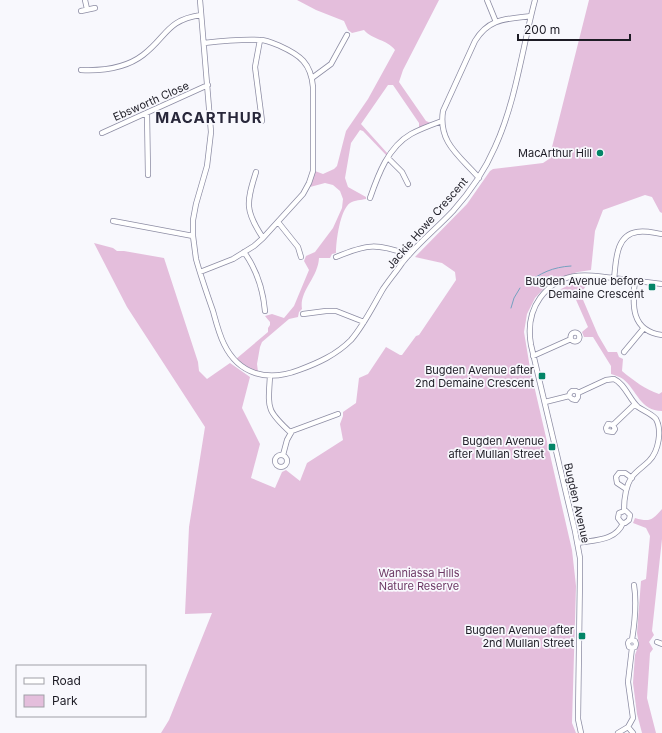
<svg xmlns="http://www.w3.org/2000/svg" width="662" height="733" viewBox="0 0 662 733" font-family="Inter,sans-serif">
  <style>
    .green { fill: #e4bedc }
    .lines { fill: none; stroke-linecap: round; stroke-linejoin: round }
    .stream { stroke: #75a1c0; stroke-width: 1 }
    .minor-casing { stroke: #8d8da4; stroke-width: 6 }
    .minor { stroke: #fff; stroke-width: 4.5 }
    .poi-dot { fill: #038567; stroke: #f8f8fd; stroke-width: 1.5 }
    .labels { text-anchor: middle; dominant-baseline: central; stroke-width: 3.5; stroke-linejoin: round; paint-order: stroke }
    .street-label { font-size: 11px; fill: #1d1c25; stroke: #f8f8fd }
    .poi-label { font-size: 11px; fill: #1d1c25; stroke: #f8f8fd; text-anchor: end }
    .park-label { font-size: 11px; fill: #6d3965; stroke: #f8f8fd }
    .district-label { font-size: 15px; font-weight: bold; letter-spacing: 1px; fill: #28273a; stroke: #f8f8fd }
  </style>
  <rect width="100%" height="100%" fill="#f8f8fd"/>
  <path class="green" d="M297,0h142l-36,70 -4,12 27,39 5,2 -12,5v-5l-26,-38h-5l-27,39 27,30 -1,2 -24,-25 -3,-1 -9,13 -6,35 3,9 18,10v2c-5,1 -11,1 -16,4 -10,7 -14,38 -14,50l-4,1 -2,4h-11c-1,20 -20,33 -17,51l-3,3 -1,5 -9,2 -27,23 -2,5 -3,17 1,8 -12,-5 -10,-8 32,-27v-4l2,-3v-3l-5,-6 7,-2 12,4 10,-12 15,-36 -5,-9 2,-5 9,-4 18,-24 9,-20 1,-9 -3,-8 -7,-6 -8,-2 -15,4 5,-16 8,3 11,-5 3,-3 9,-35 22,-32 27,-49c-8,-11 -23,-10 -31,-20l-12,3 -4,-3 -4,-9 -28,-11z
    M589,0h73v213l-2,-1 -8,-15 -7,-2 -42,15 -8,21 -4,39 -13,2 -19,6 -13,8 -11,12 -8,16 -3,18 6,36 42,182 4,36 -4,137 4,10h-415l8,-13 43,-107 -27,1 4,-87 16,-100 -78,-120 -33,-64 19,5 4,3h7l40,7 34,104 1,9 8,8 23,-16 20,14 -8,31 18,36 -9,34 24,10 7,-16 4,-2 14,11 7,-18 36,-23 -3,-16 3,-8v-4l13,-9 3,-25 9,-4 18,-27 14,8h2l14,-19 3,-1 37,-55 -1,-8 -13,-9 -27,-6 52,-53 23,-33 3,-2 50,-6 6,-4z
    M593,282l-7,3 -5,10 17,40 10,17h9l2,5 4,2 -1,12c12,10 23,18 37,23l3,-2v19c-22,0 -25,-21 -39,-32 -3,-2 -8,-4 -12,-5v-8l-18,-29h-9l-2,-5 6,-5 -15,-34 -6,-3 -14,3 20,-10z
    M662,509v30l-10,92 2,4 -5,7 4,7 -3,4 -3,45 9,35h-14l-5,-19 -4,-31 2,-28 4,-11 -2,-11 4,-52 5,-2 4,-43 -4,-8 -13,-5 2,-5c14,4 17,3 27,-9z"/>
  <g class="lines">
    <path class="stream" d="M526,284c14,-11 27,-17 45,-18
      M511,308l3,-10 6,-10"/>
    <g class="minor-casing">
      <path id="minor" d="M85,0l2,9
        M200,0l11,132 -4,34 -11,38 -3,16v16l3,23c5,18 11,35 17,52 3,11 6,23 11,33 15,31 44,38 75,26 19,-7 37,-15 52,-30 13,-15 22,-34 32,-51 6,-9 13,-17 19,-26 15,-19 34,-34 51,-52 17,-19 32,-41 42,-64 21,-46 27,-98 40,-147
        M487,0l9,22
        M81,11l14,-3
        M260,40l-5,27 7,54
        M81,70c21,1 45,-2 62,-15 24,-18 23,-35 58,-40
        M312,78l19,-14 16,-29
        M147,113l1,62
        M102,133l106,-48
        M388,158l14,14 6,12
        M256,172c-10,31 -11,39 7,66
        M479,178c-19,-22 -41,-35 -36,-67l32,-70c14,-23 31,-22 56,-25
        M370,198c8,-23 18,-51 41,-64 9,-5 20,-9 31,-13
        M113,221l80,15
        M278,222l20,25 3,10
        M244,252c13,18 19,37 21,59
        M336,257c31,-13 41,-14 73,-2
        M200,272l33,-13 21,-13 9,-8 40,-44 6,-11 4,-12v-84c-2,-24 -13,-32 -33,-41 -7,-3 -13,-6 -20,-6 -19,-1 -38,1 -56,3
        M614,279c2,-16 1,-44 23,-47 8,-2 17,1 25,2
        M635,280c-3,25 -4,51 27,55
        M303,314l23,-3h10l28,11
        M570.5 337a4.5 4.5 0 1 1 9 0a4.5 4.5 0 1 1-9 0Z
        M624,352l20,-24
        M533,356l38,-17
        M270,376c-2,33 -4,34 21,57
        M569,396l1,-3 2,-2h4l2,2 28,-13 8,-1c11,5 15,20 24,28 6,4 14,7 18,12 6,11 3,32 -7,42 -6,6 -13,10 -18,17 -6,10 -7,21 -7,33
        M569,396l3,3 4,1 2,-3v-4
        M545,402l24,-6
        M613,425l2,4 -2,3 -6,-1 -1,-3 2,-4 5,1 22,-21
        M283,455l4,-15 5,-9 46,-17
        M275 461a6 6 0 1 1 12 0a6 6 0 1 1-12 0Z
        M626,489l-9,-6 -1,-6 3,-4h6l7,5
        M623,523l-2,-1 -3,-4 1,-5 5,-2
        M578,543c16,-3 38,-2 45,-20h2l4,-3 1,-5 -4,-4h-2
        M657,642l5,2
        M632,648l-3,-1 -1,-4 1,-2 3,-1c3,-19 5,-37 2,-55
        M628,727l5,6
        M581,733l-3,-14 2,-145v-16l-5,-27 -44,-186c-3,-17 -1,-33 9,-47 20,-27 43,-24 73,-20 16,2 33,4 49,6
        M618,733l10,-6 5,-9 -5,-36 4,-34 3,-1 1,-3 -1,-3 -3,-1"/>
    </g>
    <use href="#minor" class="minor"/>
  </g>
  <g class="poi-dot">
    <circle cx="600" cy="153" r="4"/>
    <rect x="648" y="283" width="8" height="8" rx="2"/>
    <rect x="538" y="372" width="8" height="8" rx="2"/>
    <rect x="548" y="443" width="8" height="8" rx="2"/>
    <rect x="578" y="632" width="8" height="8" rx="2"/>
  </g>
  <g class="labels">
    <g class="street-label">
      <text transform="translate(151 101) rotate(-24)">Ebsworth Close</text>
      <text transform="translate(427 223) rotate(-49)">Jackie Howe Crescent</text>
      <text transform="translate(577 503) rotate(77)">Bugden Avenue</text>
    </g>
    <g class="poi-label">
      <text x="592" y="153">MacArthur Hill</text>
      <text x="644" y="281">Bugden Avenue before<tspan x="644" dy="13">Demaine Crescent</tspan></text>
      <text x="534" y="370">Bugden Avenue after<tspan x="534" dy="13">2nd Demaine Crescent</tspan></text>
      <text x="544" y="441">Bugden Avenue<tspan x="544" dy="13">after Mullan Street</tspan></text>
      <text x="574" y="630">Bugden Avenue after<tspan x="574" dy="13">2nd Mullan Street</tspan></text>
    </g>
    <g class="park-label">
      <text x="419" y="573">Wanniassa Hills<tspan x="419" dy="13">Nature Reserve</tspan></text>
    </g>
    <g class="district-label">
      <text x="209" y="117">MACARTHUR</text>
    </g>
  </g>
  <rect x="16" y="665" width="130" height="52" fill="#f8f8fd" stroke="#a0a0a7"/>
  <rect x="24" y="678" width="20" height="6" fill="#ffffff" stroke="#a0a0a7"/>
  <text x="52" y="685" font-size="12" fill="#1d1c25">Road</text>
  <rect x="24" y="695" width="20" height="12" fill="#e4bedc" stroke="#a0a0a7"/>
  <text x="52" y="705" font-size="12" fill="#1d1c25">Park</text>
  <path d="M518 34v6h112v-6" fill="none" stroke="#1d1c25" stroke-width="2"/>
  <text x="524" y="34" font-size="12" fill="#1d1c25" stroke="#f8f8fd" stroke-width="3" paint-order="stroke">200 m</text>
</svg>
